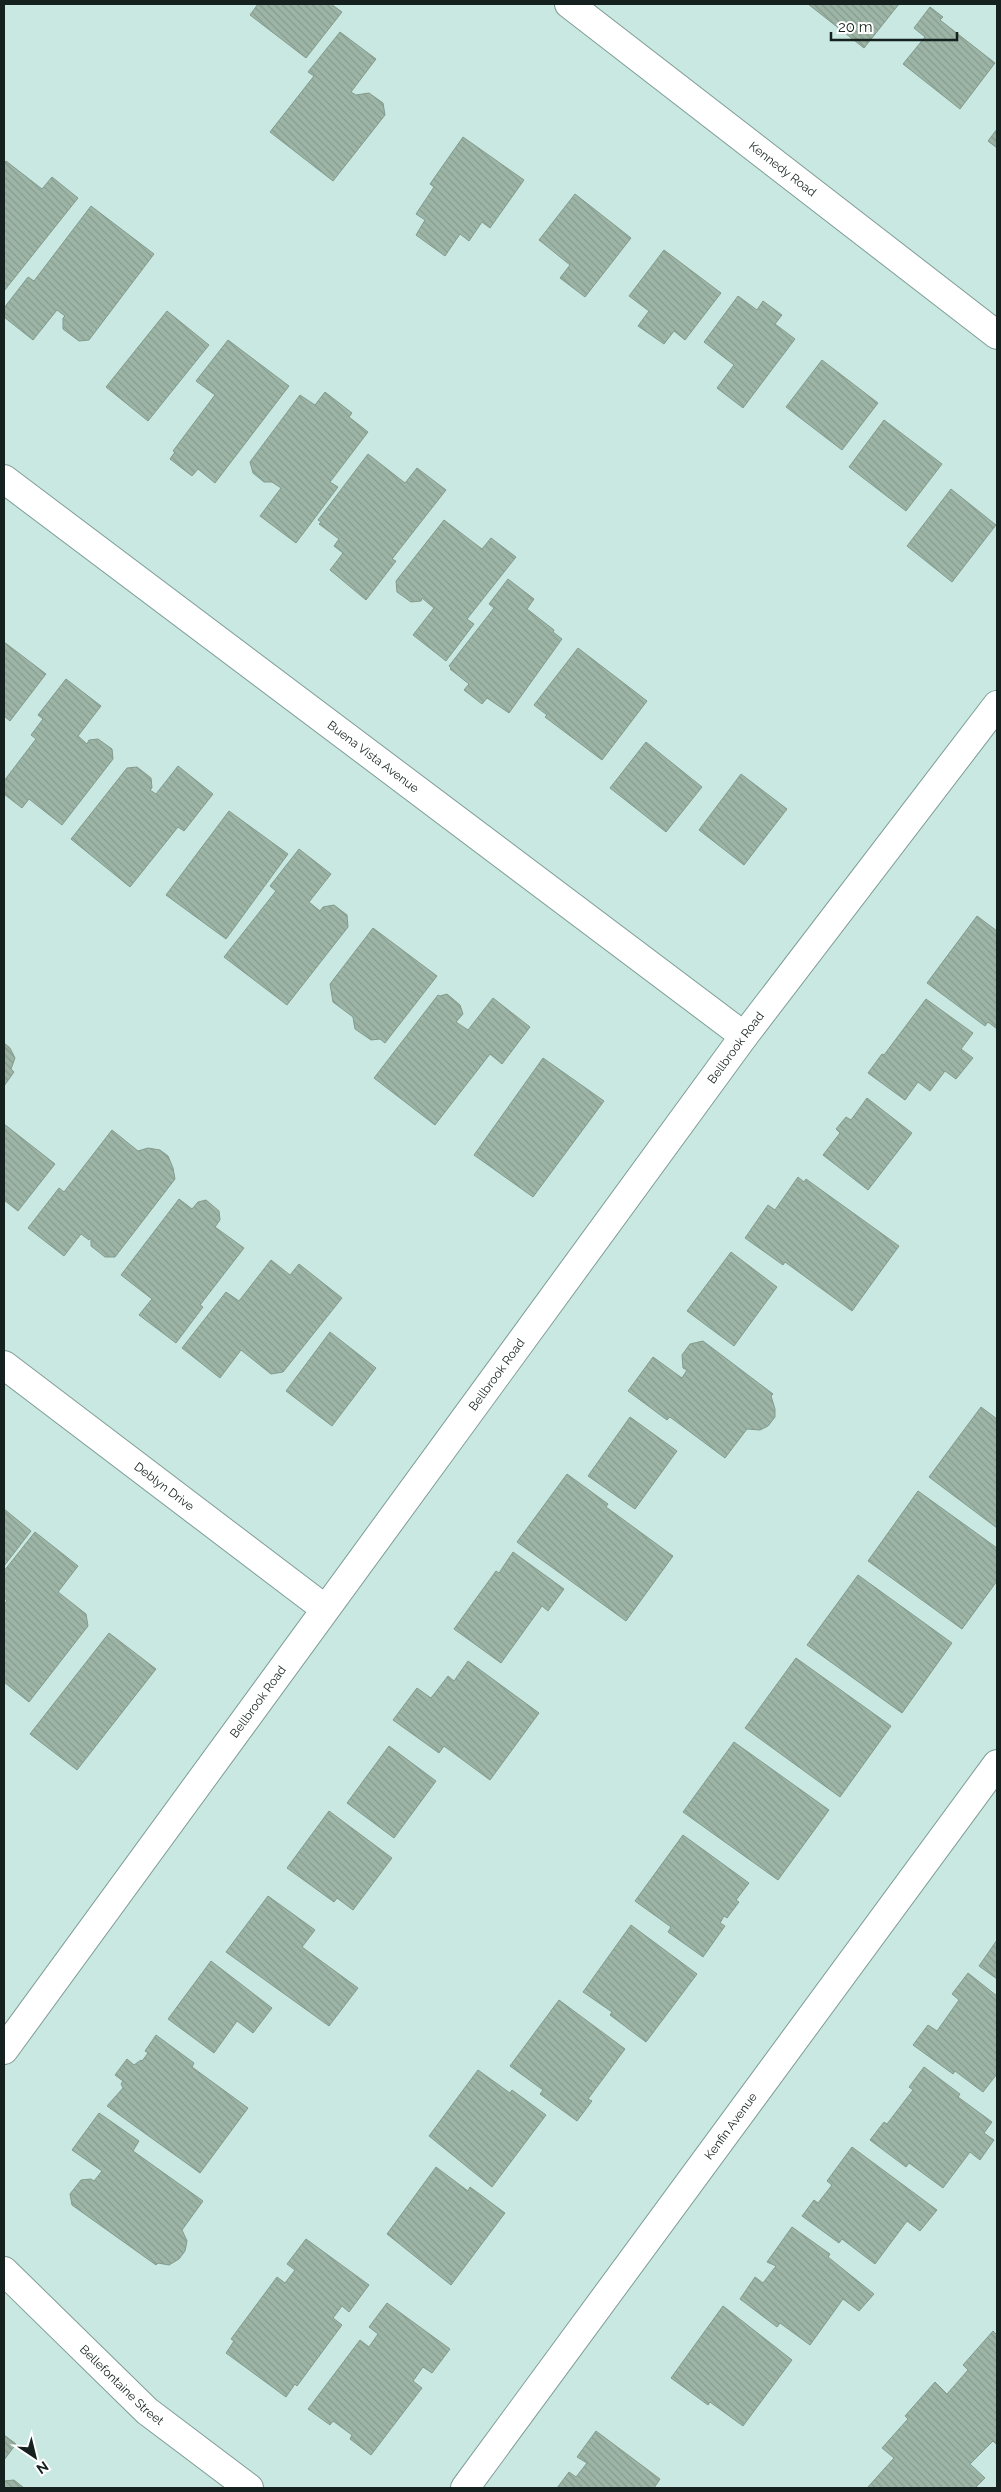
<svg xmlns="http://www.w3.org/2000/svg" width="1001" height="2492" viewBox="0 0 1001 2492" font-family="Raleway,sans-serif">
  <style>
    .building { fill: url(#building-back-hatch); stroke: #839b8d }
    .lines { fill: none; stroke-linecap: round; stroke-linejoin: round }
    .minor-casing { stroke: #7f9d96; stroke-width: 30 }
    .secondary-casing { stroke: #7f9d96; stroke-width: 30 }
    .minor { stroke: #fff; stroke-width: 28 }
    .secondary { stroke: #fff; stroke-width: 28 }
    .labels { text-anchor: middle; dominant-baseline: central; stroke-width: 4; stroke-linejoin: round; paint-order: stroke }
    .street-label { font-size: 12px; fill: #15211e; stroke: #fff }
  </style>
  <defs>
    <pattern id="building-back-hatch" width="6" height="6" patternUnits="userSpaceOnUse" patternTransform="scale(1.25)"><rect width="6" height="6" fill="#9db5a6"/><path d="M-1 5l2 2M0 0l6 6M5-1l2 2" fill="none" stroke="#869b8e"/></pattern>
  </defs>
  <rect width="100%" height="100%" fill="#c9e8e1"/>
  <path class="building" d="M258,4h73l11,8 -36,46 -56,-43z
    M808,4h91l-35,44z
    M930,7l13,10 -3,3 55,43 -35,46 -57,-45 22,-27 -11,-9z
    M340,32l36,27 -25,33 5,3 13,-2 14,10 2,12 -52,66 -63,-49 44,-56 -6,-4z
    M997,129v19l-9,-7z
    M463,137l61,43 -34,48 -8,-6 -13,19 -9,-7 -15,22 -29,-21 9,-15 -9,-6 18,-27 -4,-3z
    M6,161l36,28 10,-12 26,21 -74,93v-127z
    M575,194l56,44 -46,59 -25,-19 10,-13 -31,-25z
    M91,206l63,48 -65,86 -10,1 -16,-12v-11l2,-2 -8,-6 -24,30 -29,-23v-9l24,-31 6,4z
    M664,250l57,43 -36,47 -11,-9 -10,13 -26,-18 11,-15 -20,-15z
    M738,296l19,14 6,-9 19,14 -7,9 20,15 -52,69 -26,-20 17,-23 -30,-23z
    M167,311l42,34 -61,76 -42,-34z
    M228,340l61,46 -74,97 -17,-14 -6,7 -22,-17 5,-7 -2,-1 42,-56 -19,-14z
    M822,360l56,43 -36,47 -56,-43z
    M325,392l27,21 -3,4 19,15 -38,50 8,5 -42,56 -36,-27 21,-28 -9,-6h-8l-11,-9 -3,-11 50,-67 15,10z
    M884,420l58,44 -36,47 -57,-44z
    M368,454l37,29 12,-15 29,22 -54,69 4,2 -30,39 -36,-30 13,-17 -9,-7 5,-7 -20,-15 2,-2 -3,-2z
    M951,489l45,36 -44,57 -45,-36z
    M444,520l38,29 9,-11 25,19 -49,62 7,5 -28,37 -33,-26 21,-27 -12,-10 -1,3 -10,1 -14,-10 -1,-11z
    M508,579l26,20 -7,10 27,21 -1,2 9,7 -53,74 -22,-15 -5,6 -18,-14 5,-6 -19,-15 1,-1 -2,-2 45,-58 -5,-4z
    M4,642l42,32 -36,47 -6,-5z
    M578,648l69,53 -45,59 -57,-43 2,-2 -13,-10z
    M66,679l35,27 -23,30 9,8 2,-4 9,-1 14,10 1,10 -51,66 -33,-26 -7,9 -18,-14v-13l32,-42 -5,-4 12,-16 -5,-4z
    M646,742l56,45 -36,45 -56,-44z
    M178,766l35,28 -29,37 -6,-4 -48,60 -59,-48 56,-71 10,-1 14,11 1,10 -2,2 6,4z
    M741,774l46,35 -43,56 -45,-35z
    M229,811l59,43 -62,85 -60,-44z
    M299,849l32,25 -22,28 11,9 3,-4 11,-2 13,10 1,12 -61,78 -63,-48 52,-66 -6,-5z
    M977,916l20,15v98l-9,-7 -3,4 -58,-43z
    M373,928l64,48 -52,67 -5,-4 -9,1 -16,-11 -2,-12 -20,-15 -3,-18z
    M447,994l13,11 3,9 -7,8 12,8 25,-32 37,29 -28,37 -12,-10 -55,71 -61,-47 64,-83 2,1z
    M926,999l47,34 -12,16 12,9 -17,21 -11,-8 -15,20 -12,-9 -13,18 -37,-27 14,-19 2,1z
    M4,1043l6,5 5,10 -4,11 3,3 -10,14z
    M543,1058l61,43 -71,96 -59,-42z
    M867,1098l45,35 -44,57 -45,-35 17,-22 -4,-4 10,-12 5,3z
    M4,1124l51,40 -37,47 -14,-11z
    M112,1130l26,21 10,-3 12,2 8,6 5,12 2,11 -60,78h-10l-14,-11v-8l-2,2 -8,-6 -17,22 -36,-28 31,-40 5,4z
    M798,1177l6,5 2,-3 93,67 -47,65 -67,-49 -2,3 -38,-27 23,-33 7,5z
    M179,1199l13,10 6,-7 8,-2 13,11 1,9 -5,7 29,21 -44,57 3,2 -27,36 -37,-28 13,-16 -31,-24z
    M731,1252l46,35 -43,59 -47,-35z
    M271,1260l19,15 9,-11 43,34 -59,74 -12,2 -30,-24 -21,28 -38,-30 44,-56 13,9z
    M330,1332l46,36 -44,58 -46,-35z
    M703,1341l70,53 -2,2 4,13v8l-7,9 -8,4 -13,-1 -22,29 -55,-41 -3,3 -39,-29 25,-34 29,21 5,-8 -4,-2 -1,-13 8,-11z
    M981,1407l16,12v109l-68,-51z
    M630,1417l47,34 -42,58 -47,-33z
    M567,1474l41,30 -2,3 67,49 -47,65 -109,-79z
    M918,1491l79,57v33l-35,48 -94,-68z
    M4,1509l27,22 -27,35z
    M35,1532l43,34 -20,26 28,22 2,12 -59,76 -25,-20v-77l3,-5 -3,-2v-27z
    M513,1552l51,37 -16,22 -6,-5 -41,57 -47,-34 42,-58 3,2z
    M858,1575l94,68 -50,70 -95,-68z
    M109,1633l47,36 -79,101 -47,-36z
    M796,1658l95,68 -51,71 -95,-69z
    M468,1661l71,52 -49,67 -46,-34 -5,7 -46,-33 24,-32 14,10 17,-22 6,5z
    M734,1742l95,68 -51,70 -95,-68z
    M389,1746l47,35 -42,57 -47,-35z
    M329,1811l63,47 -39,52 -16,-12 -3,4 -47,-34z
    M683,1835l66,48 -13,17 3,2 -12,16 -3,-2 -4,7 5,3 -22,31 -35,-25 3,-5 -36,-26z
    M268,1896l47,34 -13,17 56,41 -29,38 -103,-74z
    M631,1925l66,49 -51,68 -36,-27 2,-3 -29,-20z
    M997,1940v39l-18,-13z
    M211,1961l61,47 -19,25 -16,-12 -23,32 -46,-34z
    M968,1973l29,23v78l-14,18 -28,-21 -2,3 -40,-29 15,-20 9,6 22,-31 -7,-6z
    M559,2000l66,49 -37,50 4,2 -15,20 -37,-27 3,-4 -33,-24z
    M156,2035l38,28 -2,4 56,41 -48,65 -93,-67 16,-18 -2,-4 2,-3 -8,-6 12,-16 7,6 7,-5 1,1 6,-8 -3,-2z
    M924,2067l36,27 -2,3 34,25 -8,11 10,7 -14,20 -10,-8 -27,36 -34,-25 -3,4 -36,-27 14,-18 3,2 26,-34 -4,-3z
    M478,2070l32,23 2,-3 34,25 -54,72 -63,-51z
    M99,2113l40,28 -6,10 70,50 -21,29 5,11 -2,10 -6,8 -10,6 -11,-2 -2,2 -84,-60 -2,-11 11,-14 10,-1 3,2 8,-10 -30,-21z
    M852,2147l85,63 -17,21 -13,-10 -32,43 -33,-25 -3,4 -37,-27 12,-16 4,3 14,-18 -5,-4z
    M436,2167l32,24 2,-4 35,26 -54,72 -64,-51z
    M792,2227l38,27 -2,3 46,37 -15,17 -16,-12 -33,46 -30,-22 -3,4 -37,-28 15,-22 8,6 13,-17 -9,-4z
    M306,2239l63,46 -20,27 -7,-6 -9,12 9,7 -45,61 -2,-2 -9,13 -60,-44 8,-12 -3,-2 46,-62 8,6 10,-13 -8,-6z
    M387,2303l63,46 -18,24 -9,-6 -10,14 9,7 -51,67 -21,-16 2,-4 -19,-14 -3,4 -22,-16 52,-69 9,7 9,-13 -9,-7z
    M723,2306l69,54 -49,66 -33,-24 -2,3 -37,-27z
    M993,2331l4,4v110l-4,-4 -23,23 15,14 -10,10h-105l-2,-1 26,-29 -12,-10 26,-29 -3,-3 30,-34 12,12 21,-24 -5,-5z
    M596,2431l64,48 -6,9h-97l12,-16 7,5 11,-14 -10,-6z
    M4,2435l12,9 -12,16z
    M14,2480l10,8h-20v-7z"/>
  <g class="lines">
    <g class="minor-casing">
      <g id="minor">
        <path id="s1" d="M4,479l740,557"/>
        <path id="s2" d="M4,1365l320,243"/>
        <path id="s3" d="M4,2050l740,-1014 253,-331"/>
        <path id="s4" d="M4,2271l143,140 102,77"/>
        <path id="s5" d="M465,2488l532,-724"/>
      </g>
    </g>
    <g class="secondary-casing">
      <g id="secondary">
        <path id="s6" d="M569,4l428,331"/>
      </g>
    </g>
    <use href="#minor" class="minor"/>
    <use href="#secondary" class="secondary"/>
  </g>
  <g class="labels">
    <g class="street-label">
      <text stroke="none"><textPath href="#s6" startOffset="270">Kennedy Road</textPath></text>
      <text stroke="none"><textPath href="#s1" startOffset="462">Buena Vista Avenue</textPath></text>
      <text stroke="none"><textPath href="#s3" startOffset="1241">Bellbrook Road</textPath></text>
      <text stroke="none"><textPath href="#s3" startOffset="836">Bellbrook Road</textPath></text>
      <text stroke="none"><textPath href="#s2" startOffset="201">Deblyn Drive</textPath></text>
      <text stroke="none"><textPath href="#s3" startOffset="431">Bellbrook Road</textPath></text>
      <text stroke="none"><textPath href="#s5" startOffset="449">Kenfin Avenue</textPath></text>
      <text stroke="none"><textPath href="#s4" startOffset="164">Bellefontaine Street</textPath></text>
    </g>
  </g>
  <rect width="1001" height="2492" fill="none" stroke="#15211e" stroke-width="10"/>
  <g transform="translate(35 2457) rotate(145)" stroke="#ffffff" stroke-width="4" paint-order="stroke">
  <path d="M0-4L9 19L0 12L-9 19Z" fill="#15211e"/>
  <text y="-8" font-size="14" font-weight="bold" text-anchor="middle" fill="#15211e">N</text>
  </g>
  <path d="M831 32v8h126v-8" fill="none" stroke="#15211e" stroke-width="2.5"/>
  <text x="838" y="32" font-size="15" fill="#15211e" stroke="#ffffff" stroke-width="4" paint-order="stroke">20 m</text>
</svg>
